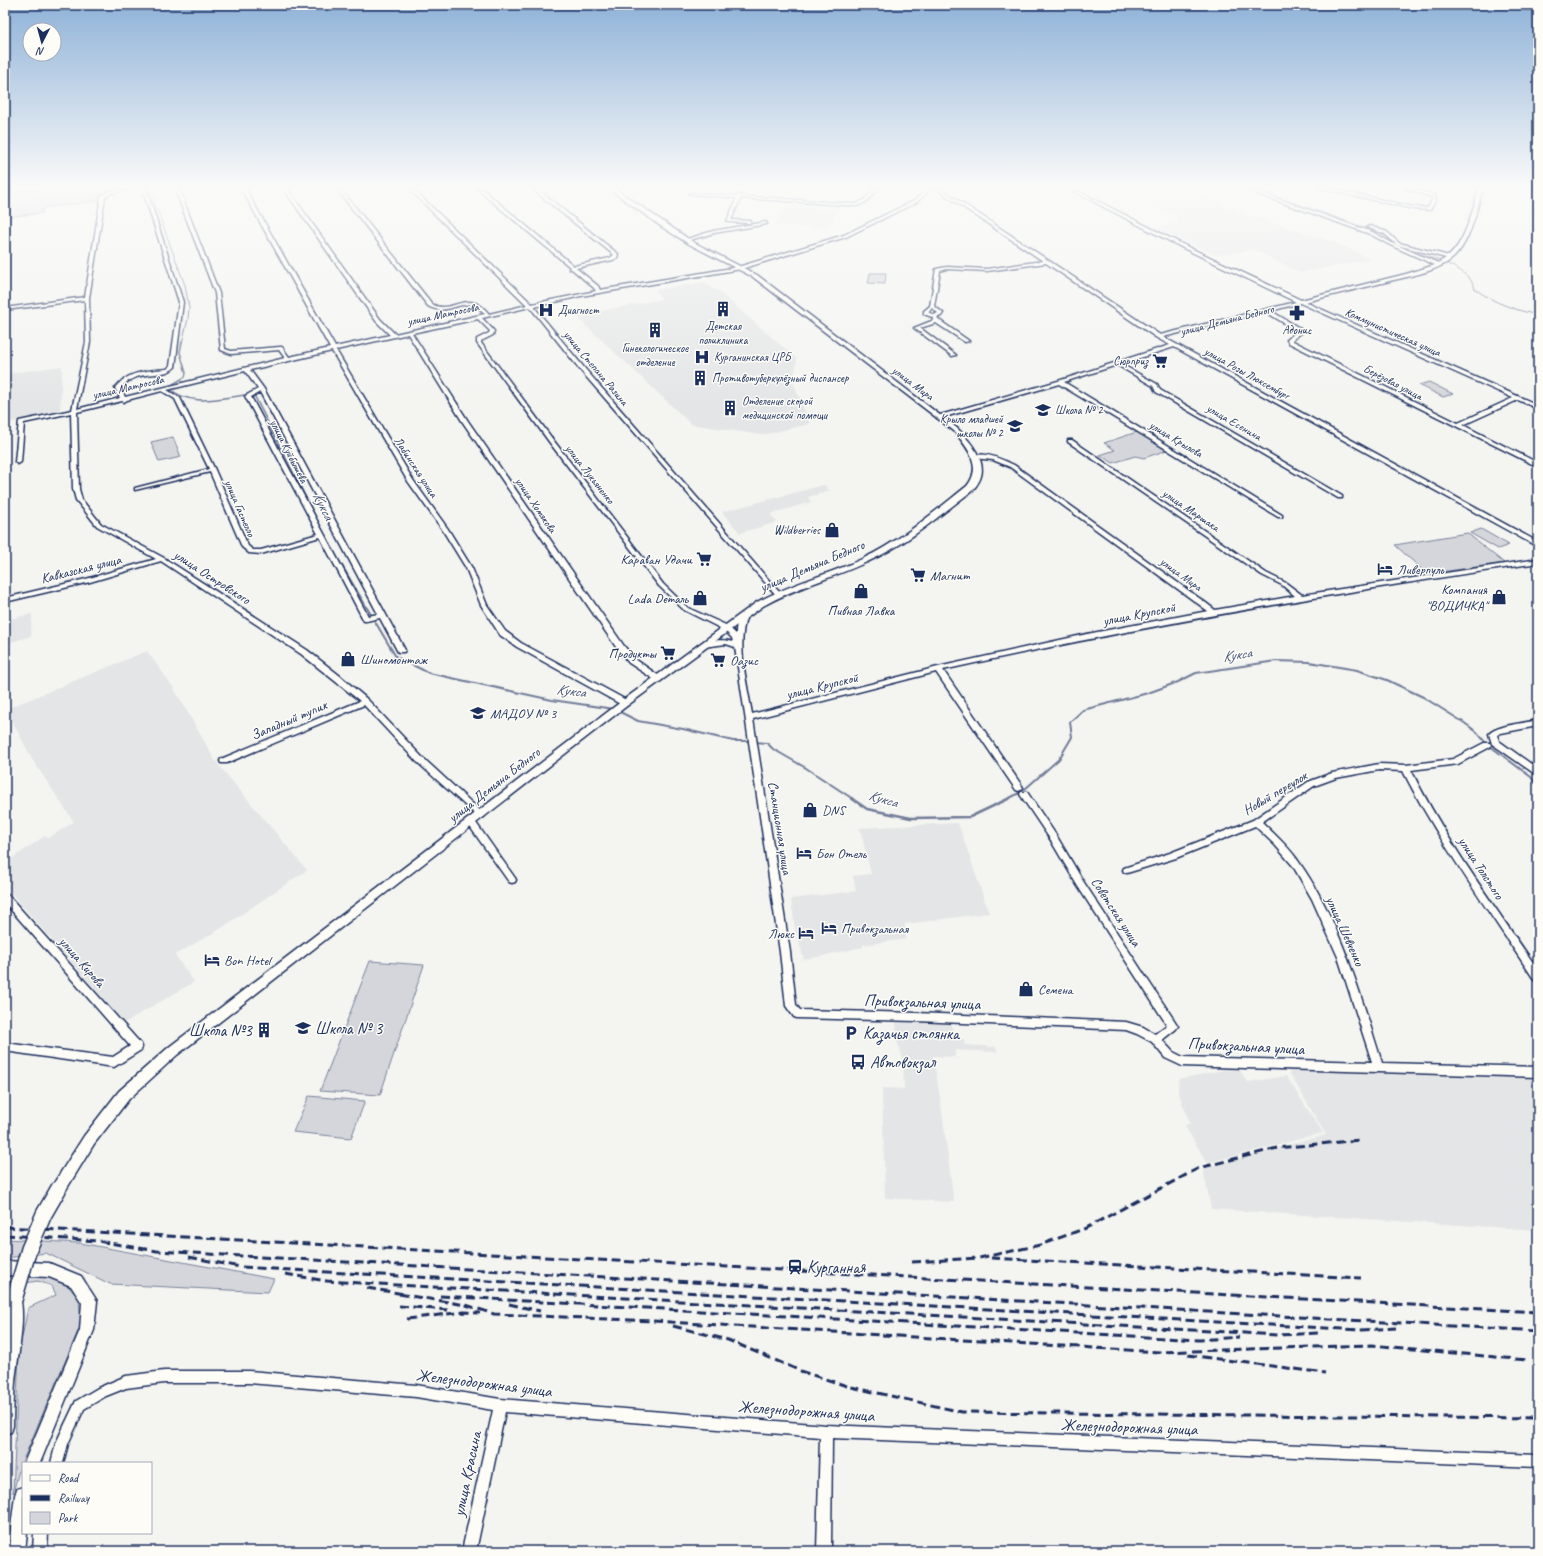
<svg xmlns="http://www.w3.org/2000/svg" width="1543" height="1556" viewBox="0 0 1543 1556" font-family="Caveat,sans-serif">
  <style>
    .built { fill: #e4e5e6 }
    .green { fill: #d4d6db; stroke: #78829c }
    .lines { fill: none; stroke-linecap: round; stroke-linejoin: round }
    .stream-far3 { stroke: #717c98; stroke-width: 1 }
    .stream-far2 { stroke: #717c98; stroke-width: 1.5 }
    .stream-far1 { stroke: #717c98; stroke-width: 2 }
    .stream { stroke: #717c98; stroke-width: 2.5 }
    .minor-casing { stroke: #1b2f5e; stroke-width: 3 }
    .major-casing { stroke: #1b2f5e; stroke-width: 3 }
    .minor { fill: #fdfcf7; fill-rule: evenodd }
    .major { fill: #fdfcf7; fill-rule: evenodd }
    .rail { stroke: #1b2f5e; stroke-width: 3; stroke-dasharray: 9 4.5; stroke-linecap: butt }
    .major-bridge-casing { stroke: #1b2f5e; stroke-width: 18; stroke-linecap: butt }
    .major-bridge { stroke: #fdfcf7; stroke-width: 15 }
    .labels { text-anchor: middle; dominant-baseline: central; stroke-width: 3; stroke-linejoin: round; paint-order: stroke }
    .far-poi-label { font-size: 12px; fill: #1b2f5e; stroke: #fdfcf7; text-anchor: start }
    .far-street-label { font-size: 12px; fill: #1b2f5e; stroke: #fdfcf7 }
    .poi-label { font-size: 14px; fill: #1b2f5e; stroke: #fdfcf7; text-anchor: start }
    .street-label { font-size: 14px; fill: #1b2f5e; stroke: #fdfcf7 }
    .water-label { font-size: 15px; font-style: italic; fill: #46567b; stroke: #fdfcf7 }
    .near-street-label { font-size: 17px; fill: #1b2f5e; stroke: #fdfcf7 }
    .near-poi-label { font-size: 17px; fill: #1b2f5e; stroke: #fdfcf7; text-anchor: start }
  </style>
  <rect width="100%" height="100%" fill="#f4f4f1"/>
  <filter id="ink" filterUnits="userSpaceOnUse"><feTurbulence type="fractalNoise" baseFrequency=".025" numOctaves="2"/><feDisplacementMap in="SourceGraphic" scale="8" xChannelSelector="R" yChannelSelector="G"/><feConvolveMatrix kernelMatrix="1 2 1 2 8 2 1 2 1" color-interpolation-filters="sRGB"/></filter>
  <g filter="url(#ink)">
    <path class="built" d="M1118,188h58l8,3 14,2 59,25 78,24 35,17 -70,14 -45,-23 -40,5 -60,-27 25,-5 -4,-6h4z
      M788,204l52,4 -8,15 -12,5 -45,-3z
      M705,282l8,7h3l81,70 -4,23 17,42 -49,11 -70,-11 -115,-108 86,-17 -7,-9z
      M62,366l-2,47 -55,10v-49z
      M824,485l6,6 -22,6 3,5 -41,12 7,8 -37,11 -18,-21z
      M32,614l-1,22 -26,8v-24z
      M147,651l26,36 43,75 91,108 -87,59 -45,26 19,27 -70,41 -119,-137v-23l40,-27 3,2 26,-16 -42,-63 -26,-50z
      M958,823l31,90 -84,11 1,15 -43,6v2l-59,13 -9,-32 -4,-29 65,-8 -3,-15 18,-2 -11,-46z
      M896,1022l56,2 1,14 11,1 1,6 31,2 1,5 -42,-2v7l-22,-1 8,48 13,98 -69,-4 -3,-110 22,1 -1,-31 -6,-17z
      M1238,1067l9,15 39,-6 37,57 -116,30 -22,-37 5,-3 -12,-31 1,-13z
      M1286,1067l252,11v152l-327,-21 -8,-41 123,-33z"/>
    <path class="green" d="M47,188h53l-3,13 -54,7 -1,5 -37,4v-24z
      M870,273h16l-1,11 -17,-1z
      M1429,382l24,12 -10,3 -24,-12z
      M1137,432l30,18 -23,8 -9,-2 -22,7 -13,-8 15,-5 -11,-7z
      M173,437l8,20 -22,5 -8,-20z
      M1481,529l28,16 -11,4 -28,-16z
      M1467,533l37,30 -77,11 -32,-29z
      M370,961l54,4 -44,130 -60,-4z
      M309,1096l56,5 -14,37 -58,-6z
      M5,1239l75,4 194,36 -6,13 -158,-8 -64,-31 -41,5z
      M5,1273l35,1 25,8 14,17 2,25 -61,143 -7,26 6,-141 9,-44 28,-13 -4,-9 -14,-5 -33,5z"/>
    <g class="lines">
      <path class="stream-far3" d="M149,188l36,97 4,23 -1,11 -6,24
        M1252,188l128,45c9,7 17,12 27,16 20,9 62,16 68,40 19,14 40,21 63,26"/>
      <path class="stream-far2" d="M182,342l-2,10 6,21 -1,4 -17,10c22,21 51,11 78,8
        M252,395h2l75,148"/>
      <path class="stream-far1" d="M328,542l68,115 33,16 123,27 62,9
        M618,711l20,10 45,8 50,12h18
        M755,742l12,1 6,6 33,19 47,31
        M1490,746l41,31 7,10
        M1025,789l34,-30 13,-22 -2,-15 13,-12 65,-17 30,-11 18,-9 80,-12 33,1 48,8 30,10 36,17 40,25 14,10 8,10
        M1008,799l11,-6"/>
      <path class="stream" d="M851,798l16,11 44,9 59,-1 40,-19"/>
      <g class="minor-casing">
        <path id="minor" d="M123,188h9l-21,5 -6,4 -16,101 1,44 -13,67 43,-11 -5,-10c13,-17 32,-17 52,-19l3,-3 9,-64 -37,-114h4l37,114 -8,65c-13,13 -37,0 -54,21l4,9 160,-39 -6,-8 -48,4 -10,-4 -6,-57 -39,-101 -4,-4h5l3,3 39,102 6,56 6,2 49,-4h2l7,10 41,-9 -89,-160h4l90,159 55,-12 -14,-14 -93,-133h4l93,131 15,15 90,-20c-19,-23 -35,5 -57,-8l-92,-118h4l92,116c20,12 36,-17 57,10l38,-9 -119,-117h4l120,116 64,-13 -2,-3 -22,-19h-3l1,-2 -94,-79h5l93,78 36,-8 4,-3 -83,-67h5l82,66 -1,4 -4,2 -37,8 22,18 2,4 138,-23 106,-32 71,-35 12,-12h5l-15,14 -71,35 -105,32 -160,27 -47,11 52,63 194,223v2h-4l-194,-223 -52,-65 -48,11 12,13 -1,4 -12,6v2l73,98 109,143 25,24 40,18 8,8c0,-7 1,-18 8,-21l2,1 1,1c-11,30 0,68 5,99l186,-47 149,-33 121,-23 -198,-144 -17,-7 -20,-2 -1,-1c11,-7 31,3 42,8l192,138 9,7 80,-14 -13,-11 -20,-10 -194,-133v-2h4l194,133 20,10 16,12 236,-36v4c-200,29 -398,63 -595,107l79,116 1,2 -4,3 -3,-1 -80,-118 -183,47 37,233 6,53 4,5 116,3 210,9 17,5 12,7 12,-9 -90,-140 -27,-46 -29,-43 -1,-2 1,-2h6l29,43 27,46 93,142 2,3 -2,3 -14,11 11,12 10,5 189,5 -34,-105 -26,-58 -19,-33 -18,-21 -20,-19 -79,32 -49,15 -3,-1 -1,-2 1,-2 46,-15 83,-33 55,-38 24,-9 47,-9 27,1 47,-6 31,-16h6l1,2 -1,2 -32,17 -47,6c35,71 83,135 127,200v12l-3,-1c-45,-69 -95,-137 -132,-210l-24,-1 -43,8 -22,8 -52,36c13,13 27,25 37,40 42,60 61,132 83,201l156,4v10l-356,-11 -17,-8 -13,-16 -15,-8 -11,-4 -210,-9 -119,-3 -3,-1 -8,-11 -6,-54 -45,-305 -9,-3 -23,3 -4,-2c6,-5 27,-6 34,-3l-1,-4 -8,-8 -40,-20 -25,-24 -109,-143 -73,-100v-4l12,-6 1,-2 -12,-12 -66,14 56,88 156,225 11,13 27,19 -4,2h-3l-26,-17 -11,-13 -156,-229 -54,-87 -72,16 77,130 35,49 24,39 15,37 18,26 16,12 107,58 1,2 -1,2h-6l-105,-58 -17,-12 -19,-30 -15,-37 -24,-39 -35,-49 -75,-129 -82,19 14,19 141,261 -1,2h-6l-18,-34 -14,3h-2l-44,-84 -59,17 -12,-1 -7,-6 -32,-75 -75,18v-2l74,-19 -34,-70 -13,-8 -35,9 -3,2 -2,-1 -45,11 2,77 3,11 19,24 63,34 143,92 32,25 29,25 54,57 63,58 -1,2h-6l-62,-56 -52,-56 -137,58h-6l-1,-2 1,-2 139,-58 -59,-47 -140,-93 -71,21 -85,20v-4l81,-19 70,-20 -59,-33 -21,-26 -3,-11 -2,-76 -47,10 -3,39 -3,2 -3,-2 4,-41 53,-11 14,-68 -1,-42 -80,10v-2l80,-11 16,-101 8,-5zM245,371l13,18 -13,7 73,138 -57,16h-8l-5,-4 -33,-76 -35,-72 -13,-8zM260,392l118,222 -10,2 -117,-219z
          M875,188h4l-13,14 -9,4 -116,-8 -10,22 20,1 -1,2 -21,-1 -2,-1 10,-23 -48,-4 2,-1 47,3 2,-1 2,1 114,8 8,-4z
          M935,188h5l220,147 136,-33 -113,-54 -116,-60h5l114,58 115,54 105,-26 29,-9 -45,-20 -20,-11 -129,-46h6l125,44 20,11 46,20 8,-5 -49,-13 -12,-11 -18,-7 3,-1 17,6 12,11 50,13c18,-17 23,-45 30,-68h4c-7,23 -12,53 -30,70 -17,15 -50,19 -71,25 -26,6 -52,13 -77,19l233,103v4l-20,-9 -55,25 75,38v4l-249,-124 -2,-3 10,-9 -31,-19 -103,25 375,205v5l-364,-200 -53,17 36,20 3,6 182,106v2h-4l-182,-106 -3,-6 -36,-21 -53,17 218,133v2h-4l-219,-133 -118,34h-4v-2l121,-35 112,-36 -13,-7 -111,-75 -59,8 -40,-2 -7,2 -6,35 9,7 -2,3 -4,1 2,3 30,21 -4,1 -29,-19 -16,5 36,27 -4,1 -38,-28 20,-8 -2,-3 -8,-3v-3l6,-5 6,-37 11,-2 40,2 56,-8zM1300,303l213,95 -55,25 -165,-82 -1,-1 10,-8 -1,-3 -30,-18zM932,308l6,5 -4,2 -6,-3z
          M1319,188h9l86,19 14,1 4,-8v-3l-28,-9h7l24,7 1,5 -6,10 -16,-1z
          M1534,188h4v2z
          M766,222l1,2 -53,9 -28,8 -2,-1 29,-9z
          M1538,720v6l-37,7 -4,2 2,6 39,28v7l-46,-32 -3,-10c8,-9 37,-11 49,-14z
          M471,819l3,1 41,58 1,2 -1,2 -3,1 -3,-1 -41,-58 -1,-2 1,-2z
          M5,893l3,2 133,149 1,3 -1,3 -27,17 -109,-16v-8l108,14 17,-11 -125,-143z
          M164,1371h85l167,14 84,14 326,26 712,30v12l-706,-29 -1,113h-14l3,-114 -315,-25 -29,139h-14l31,-141 -77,-13 -167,-14h-85l-38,5 -20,8 -22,13 -16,35 -5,19h-12l5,-20 20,-42 22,-13 28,-12z
          M34,1533h14l-1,18h-14z"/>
      </g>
      <g class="major-casing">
        <path id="major" d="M608,188h6l79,54 64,33 201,154c11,11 28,30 23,47 -1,5 -5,10 -8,14 -34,26 -67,55 -106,72 -34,16 -71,25 -104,44l-135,99 -451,350 -48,44 -35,45 -30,49 -5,2 -5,-2 -2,-5 2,-5 30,-47 35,-45 50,-44 453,-346 135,-99c33,-18 70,-27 105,-43 39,-18 72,-47 105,-73 16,-20 1,-38 -13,-55l-201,-154 -64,-33 -27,-17z
          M5,1261l44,2 32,13 16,25 -3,29 -54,133h-16l56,-133 2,-27 -11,-17 -22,-9 -44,-2z
          M14,1293l5,2c8,18 -2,66 -4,87 -1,15 -2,29 -2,44l-2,6 -6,2v-132l4,-7z
          M23,1487v46h4l-2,18h-20v-9l4,1 6,-48 2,-6z"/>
      </g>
      <use href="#minor" class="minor"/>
      <use href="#major" class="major"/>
      <path class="rail" d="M5,1227l1533,85
        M5,1235l93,6 59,10 1381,80
        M189,1257l51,10 1119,63 37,-2
        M991,1258l370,20
        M912,1262l67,-4 61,-13 46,-17 113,-60 78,-20 83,-8
        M285,1274l42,7 952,54 40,-2
        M367,1288l37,6
        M399,1294l67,11 28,9 159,7 507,31 212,-7 154,15
        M440,1296l759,44 40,-3
        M509,1304l31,7
        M399,1306l49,4
        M407,1319l57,-7 16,1
        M673,1326l55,14 75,32 44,14 115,26 576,6
        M1188,1355l137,18"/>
      <g class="major-bridge-casing">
        <path id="major-bridge" d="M14,1300l15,-51 15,-35 15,-26"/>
      </g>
      <use href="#major-bridge" class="major-bridge"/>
    </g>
  </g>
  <linearGradient id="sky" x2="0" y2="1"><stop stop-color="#8fb2d8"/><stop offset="0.46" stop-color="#fafaf9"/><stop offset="1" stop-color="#fafaf9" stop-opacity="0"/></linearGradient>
  <rect width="1543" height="406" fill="url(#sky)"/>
  <defs>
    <g id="building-bare" transform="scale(1.2)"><path d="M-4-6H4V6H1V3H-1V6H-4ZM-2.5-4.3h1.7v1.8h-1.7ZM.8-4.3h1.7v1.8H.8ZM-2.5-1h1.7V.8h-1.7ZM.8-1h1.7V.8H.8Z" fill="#1b2f5e" stroke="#fdfcf7" stroke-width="2.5" paint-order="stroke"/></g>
    <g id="hospital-bare" transform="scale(1.2)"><path d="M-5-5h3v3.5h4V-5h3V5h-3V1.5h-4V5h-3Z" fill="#1b2f5e" stroke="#fdfcf7" stroke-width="2.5" paint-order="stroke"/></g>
    <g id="pharmacy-bare" transform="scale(1.2)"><path d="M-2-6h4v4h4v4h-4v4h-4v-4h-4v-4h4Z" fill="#1b2f5e" stroke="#fdfcf7" stroke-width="2.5" paint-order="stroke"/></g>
    <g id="supermarket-bare" transform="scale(1.2)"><path d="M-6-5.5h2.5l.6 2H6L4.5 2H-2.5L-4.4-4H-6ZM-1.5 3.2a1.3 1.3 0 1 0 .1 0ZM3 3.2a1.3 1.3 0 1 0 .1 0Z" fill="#1b2f5e" stroke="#fdfcf7" stroke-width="2.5" paint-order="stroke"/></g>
    <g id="school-bare" transform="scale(1.2)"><path d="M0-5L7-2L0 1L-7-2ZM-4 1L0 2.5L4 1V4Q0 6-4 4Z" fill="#1b2f5e" stroke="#fdfcf7" stroke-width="2.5" paint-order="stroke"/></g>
    <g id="shop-bare" transform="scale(1.2)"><path d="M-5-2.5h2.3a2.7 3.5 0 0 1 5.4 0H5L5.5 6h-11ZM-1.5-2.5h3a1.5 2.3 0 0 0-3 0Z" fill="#1b2f5e" stroke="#fdfcf7" stroke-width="2.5" paint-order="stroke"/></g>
    <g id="hotel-bare" transform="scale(1.2)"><path d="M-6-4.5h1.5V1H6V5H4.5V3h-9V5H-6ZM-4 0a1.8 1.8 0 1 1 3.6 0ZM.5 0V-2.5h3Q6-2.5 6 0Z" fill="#1b2f5e" stroke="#fdfcf7" stroke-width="2.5" paint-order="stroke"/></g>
    <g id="parking-bare" transform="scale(1.2)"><path d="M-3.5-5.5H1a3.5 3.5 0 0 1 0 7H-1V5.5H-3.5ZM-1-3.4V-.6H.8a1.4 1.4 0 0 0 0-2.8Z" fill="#1b2f5e" stroke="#fdfcf7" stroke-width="2.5" paint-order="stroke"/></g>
    <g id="bus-bare" transform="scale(1.2)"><path d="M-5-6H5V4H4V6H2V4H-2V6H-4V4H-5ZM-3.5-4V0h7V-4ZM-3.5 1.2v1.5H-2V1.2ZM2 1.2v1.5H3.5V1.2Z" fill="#1b2f5e" stroke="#fdfcf7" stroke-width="2.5" paint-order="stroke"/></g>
    <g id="station-bare" transform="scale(1.2)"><path d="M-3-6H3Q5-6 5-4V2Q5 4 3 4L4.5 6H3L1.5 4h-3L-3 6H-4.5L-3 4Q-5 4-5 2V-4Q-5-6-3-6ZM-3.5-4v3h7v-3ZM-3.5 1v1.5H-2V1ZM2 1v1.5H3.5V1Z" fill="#1b2f5e" stroke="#fdfcf7" stroke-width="2.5" paint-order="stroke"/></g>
  </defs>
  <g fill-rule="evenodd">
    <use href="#building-bare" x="723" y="309"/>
    <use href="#hospital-bare" x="546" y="310"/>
    <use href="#pharmacy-bare" x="1297" y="313"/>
    <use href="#building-bare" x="655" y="330"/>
    <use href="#hospital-bare" x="702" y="357"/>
    <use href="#supermarket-bare" x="1160" y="361"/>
    <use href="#building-bare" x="700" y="378"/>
    <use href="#building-bare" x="730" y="408"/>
    <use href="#school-bare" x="1043" y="410"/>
    <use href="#school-bare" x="1015" y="426"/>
    <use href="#shop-bare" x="832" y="530"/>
    <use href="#supermarket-bare" x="704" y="559"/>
    <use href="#hotel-bare" x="1385" y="569"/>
    <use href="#supermarket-bare" x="918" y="575"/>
    <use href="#shop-bare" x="861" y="591"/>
    <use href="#shop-bare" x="1499" y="597"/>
    <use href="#shop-bare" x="700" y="598"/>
    <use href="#supermarket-bare" x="668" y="653"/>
    <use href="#shop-bare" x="348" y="659"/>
    <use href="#supermarket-bare" x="718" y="660"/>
    <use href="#school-bare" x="478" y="713"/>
    <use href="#shop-bare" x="810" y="810"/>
    <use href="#hotel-bare" x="804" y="853"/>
    <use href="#hotel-bare" x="829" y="928"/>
    <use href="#hotel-bare" x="806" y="933"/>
    <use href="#hotel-bare" x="212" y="960"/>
    <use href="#shop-bare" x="1026" y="989"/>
    <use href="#school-bare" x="303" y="1028"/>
    <use href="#building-bare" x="264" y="1030"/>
    <use href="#parking-bare" x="851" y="1033"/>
    <use href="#bus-bare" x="858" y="1062"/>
    <use href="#station-bare" x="795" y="1267"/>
  </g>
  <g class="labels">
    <g class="far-poi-label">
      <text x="558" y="310">Диагност</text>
      <text x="723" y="326" text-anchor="middle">Детская<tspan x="723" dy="14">поликлиника</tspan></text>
      <text x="1297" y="330" text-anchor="middle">Адонис</text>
      <text x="655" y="348" text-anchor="middle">Гинекологическое<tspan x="655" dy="14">отделение</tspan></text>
      <text x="714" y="357">Курганинская ЦРБ</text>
      <text x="1148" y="361" text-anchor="end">Сюрприз</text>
      <text x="712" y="378">Противотуберкулёзный диспансер</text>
      <text x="742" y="401">Отделение скорой<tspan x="742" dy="14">медицинской помощи</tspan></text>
      <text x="1055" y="410">Школа № 2</text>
      <text x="1003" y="419" text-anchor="end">Крыло младшей<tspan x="1003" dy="14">школы № 2</tspan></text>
      <text x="820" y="530" text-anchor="end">Wildberries</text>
    </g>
    <g class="far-street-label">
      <text transform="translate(443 314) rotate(-12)">улица Матросова</text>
      <text transform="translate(1227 320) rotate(-14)">улица Демьяна Бедного</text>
      <text transform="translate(1393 332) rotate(24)">Коммунистическая улица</text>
      <text transform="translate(596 368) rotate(50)">улица Степана Разина</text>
      <text transform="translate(1247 373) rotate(29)">улица Розы Люксембург</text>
      <text transform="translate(1393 382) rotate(27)">Берёзовая улица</text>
      <text transform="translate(913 383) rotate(37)">улица Мира</text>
      <text transform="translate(128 387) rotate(-13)">улица Матросова</text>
      <text transform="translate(1234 422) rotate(30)">улица Есенина</text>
      <text transform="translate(1176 439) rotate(31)">улица Крылова</text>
      <text transform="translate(289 451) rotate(63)">улица Куйбышева</text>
      <text transform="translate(416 467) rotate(57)">Лабинская улица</text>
      <text transform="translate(590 474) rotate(52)">улица Лукьяненко</text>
      <text transform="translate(536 505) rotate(56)">улица Хомякова</text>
      <text transform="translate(240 508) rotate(67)">улица Гастелло</text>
      <text transform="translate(1191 510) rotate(34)">улица Маршака</text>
      <text transform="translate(1181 574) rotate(36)">улица Мира</text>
    </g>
    <g class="poi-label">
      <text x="692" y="559" text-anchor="end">Караван Удачи</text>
      <text x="1397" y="569">Ливерпуль</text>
      <text x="930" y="575">Магнит</text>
      <text x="1487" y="589" text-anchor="end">Компания<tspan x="1487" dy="16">"ВОДИЧКА"</tspan></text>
      <text x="688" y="598" text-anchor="end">Lada Dеталь</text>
      <text x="861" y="610" text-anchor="middle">Пивная Лавка</text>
      <text x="656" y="653" text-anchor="end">Продукты</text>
      <text x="360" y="659">Шиномонтаж</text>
      <text x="730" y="660">Оазис</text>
      <text x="490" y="713">МАДОУ № 3</text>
      <text x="822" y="810">DNS</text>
      <text x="816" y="853">Бон Отель</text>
      <text x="841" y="928">Привокзальная</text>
      <text x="794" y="933" text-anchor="end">Люкс</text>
      <text x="224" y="960">Bon Hotel</text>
      <text x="1038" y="989">Семена</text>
    </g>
    <g class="street-label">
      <text transform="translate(812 566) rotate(-23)">улица Демьяна Бедного</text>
      <text transform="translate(81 569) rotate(-14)">Кавказская улица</text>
      <text transform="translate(212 577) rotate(33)">улица Островского</text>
      <text transform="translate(1139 614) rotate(-11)">улица Крупской</text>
      <text transform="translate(822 686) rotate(-14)">улица Крупской</text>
      <text transform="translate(289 720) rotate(-23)">Западный тупик</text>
      <text transform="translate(494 785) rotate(-38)">улица Демьяна Бедного</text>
      <text transform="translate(1275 793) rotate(-31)">Новый переулок</text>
      <text transform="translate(780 828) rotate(81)">Станционная улица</text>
      <text transform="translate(1481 868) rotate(57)">улица Толстого</text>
      <text transform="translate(1116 912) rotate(57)">Советская улица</text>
      <text transform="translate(1345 931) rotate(66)">улица Шевченко</text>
      <text transform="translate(82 962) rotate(49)">улица Кирова</text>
    </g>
    <g class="water-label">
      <text transform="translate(323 506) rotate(63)">Кукса</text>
      <text transform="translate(1237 655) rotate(-9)">Кукса</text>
      <text transform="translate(571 691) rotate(7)">Кукса</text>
      <text transform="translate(883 799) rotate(16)">Кукса</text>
    </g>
    <g class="near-street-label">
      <text transform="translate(922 1002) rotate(2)">Привокзальная улица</text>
      <text transform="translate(1246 1046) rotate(3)">Привокзальная улица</text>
      <text transform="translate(484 1383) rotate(7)">Железнодорожная улица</text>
      <text transform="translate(806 1411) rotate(4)">Железнодорожная улица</text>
      <text transform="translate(1129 1427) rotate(2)">Железнодорожная улица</text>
      <text transform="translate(467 1474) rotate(-78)">улица Красина</text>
    </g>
    <g class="near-poi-label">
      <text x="315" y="1028">Школа № 3</text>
      <text x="252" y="1030" text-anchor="end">Школа №3</text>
      <text x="863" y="1033">Казачья стоянка</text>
      <text x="870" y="1062">Автовокзал</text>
      <text x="807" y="1267">Курганная</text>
    </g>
  </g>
  <rect width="1543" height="1556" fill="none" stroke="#fdfcf7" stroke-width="20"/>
  <rect x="10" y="10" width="1523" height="1536" fill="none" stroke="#1b2f5e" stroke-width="1.5" filter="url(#ink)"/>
  <rect x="22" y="1462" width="130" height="72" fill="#fdfcf7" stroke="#a3aaba"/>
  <rect x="30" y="1475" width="20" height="6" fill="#fdfcf7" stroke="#a3aaba"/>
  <text x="58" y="1482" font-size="12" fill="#1b2f5e">Road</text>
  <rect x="30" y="1495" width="20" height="6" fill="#1b2f5e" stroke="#a3aaba"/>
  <text x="58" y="1502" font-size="12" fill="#1b2f5e">Railway</text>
  <rect x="30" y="1512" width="20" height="12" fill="#d4d6db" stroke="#a3aaba"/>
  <text x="58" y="1522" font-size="12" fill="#1b2f5e">Park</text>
  <g transform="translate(42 42) rotate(186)"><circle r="19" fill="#fdfcf7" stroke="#a3aaba"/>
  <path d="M0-3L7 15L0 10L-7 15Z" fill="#1b2f5e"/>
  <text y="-6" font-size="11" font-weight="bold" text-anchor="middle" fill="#1b2f5e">N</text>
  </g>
</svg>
